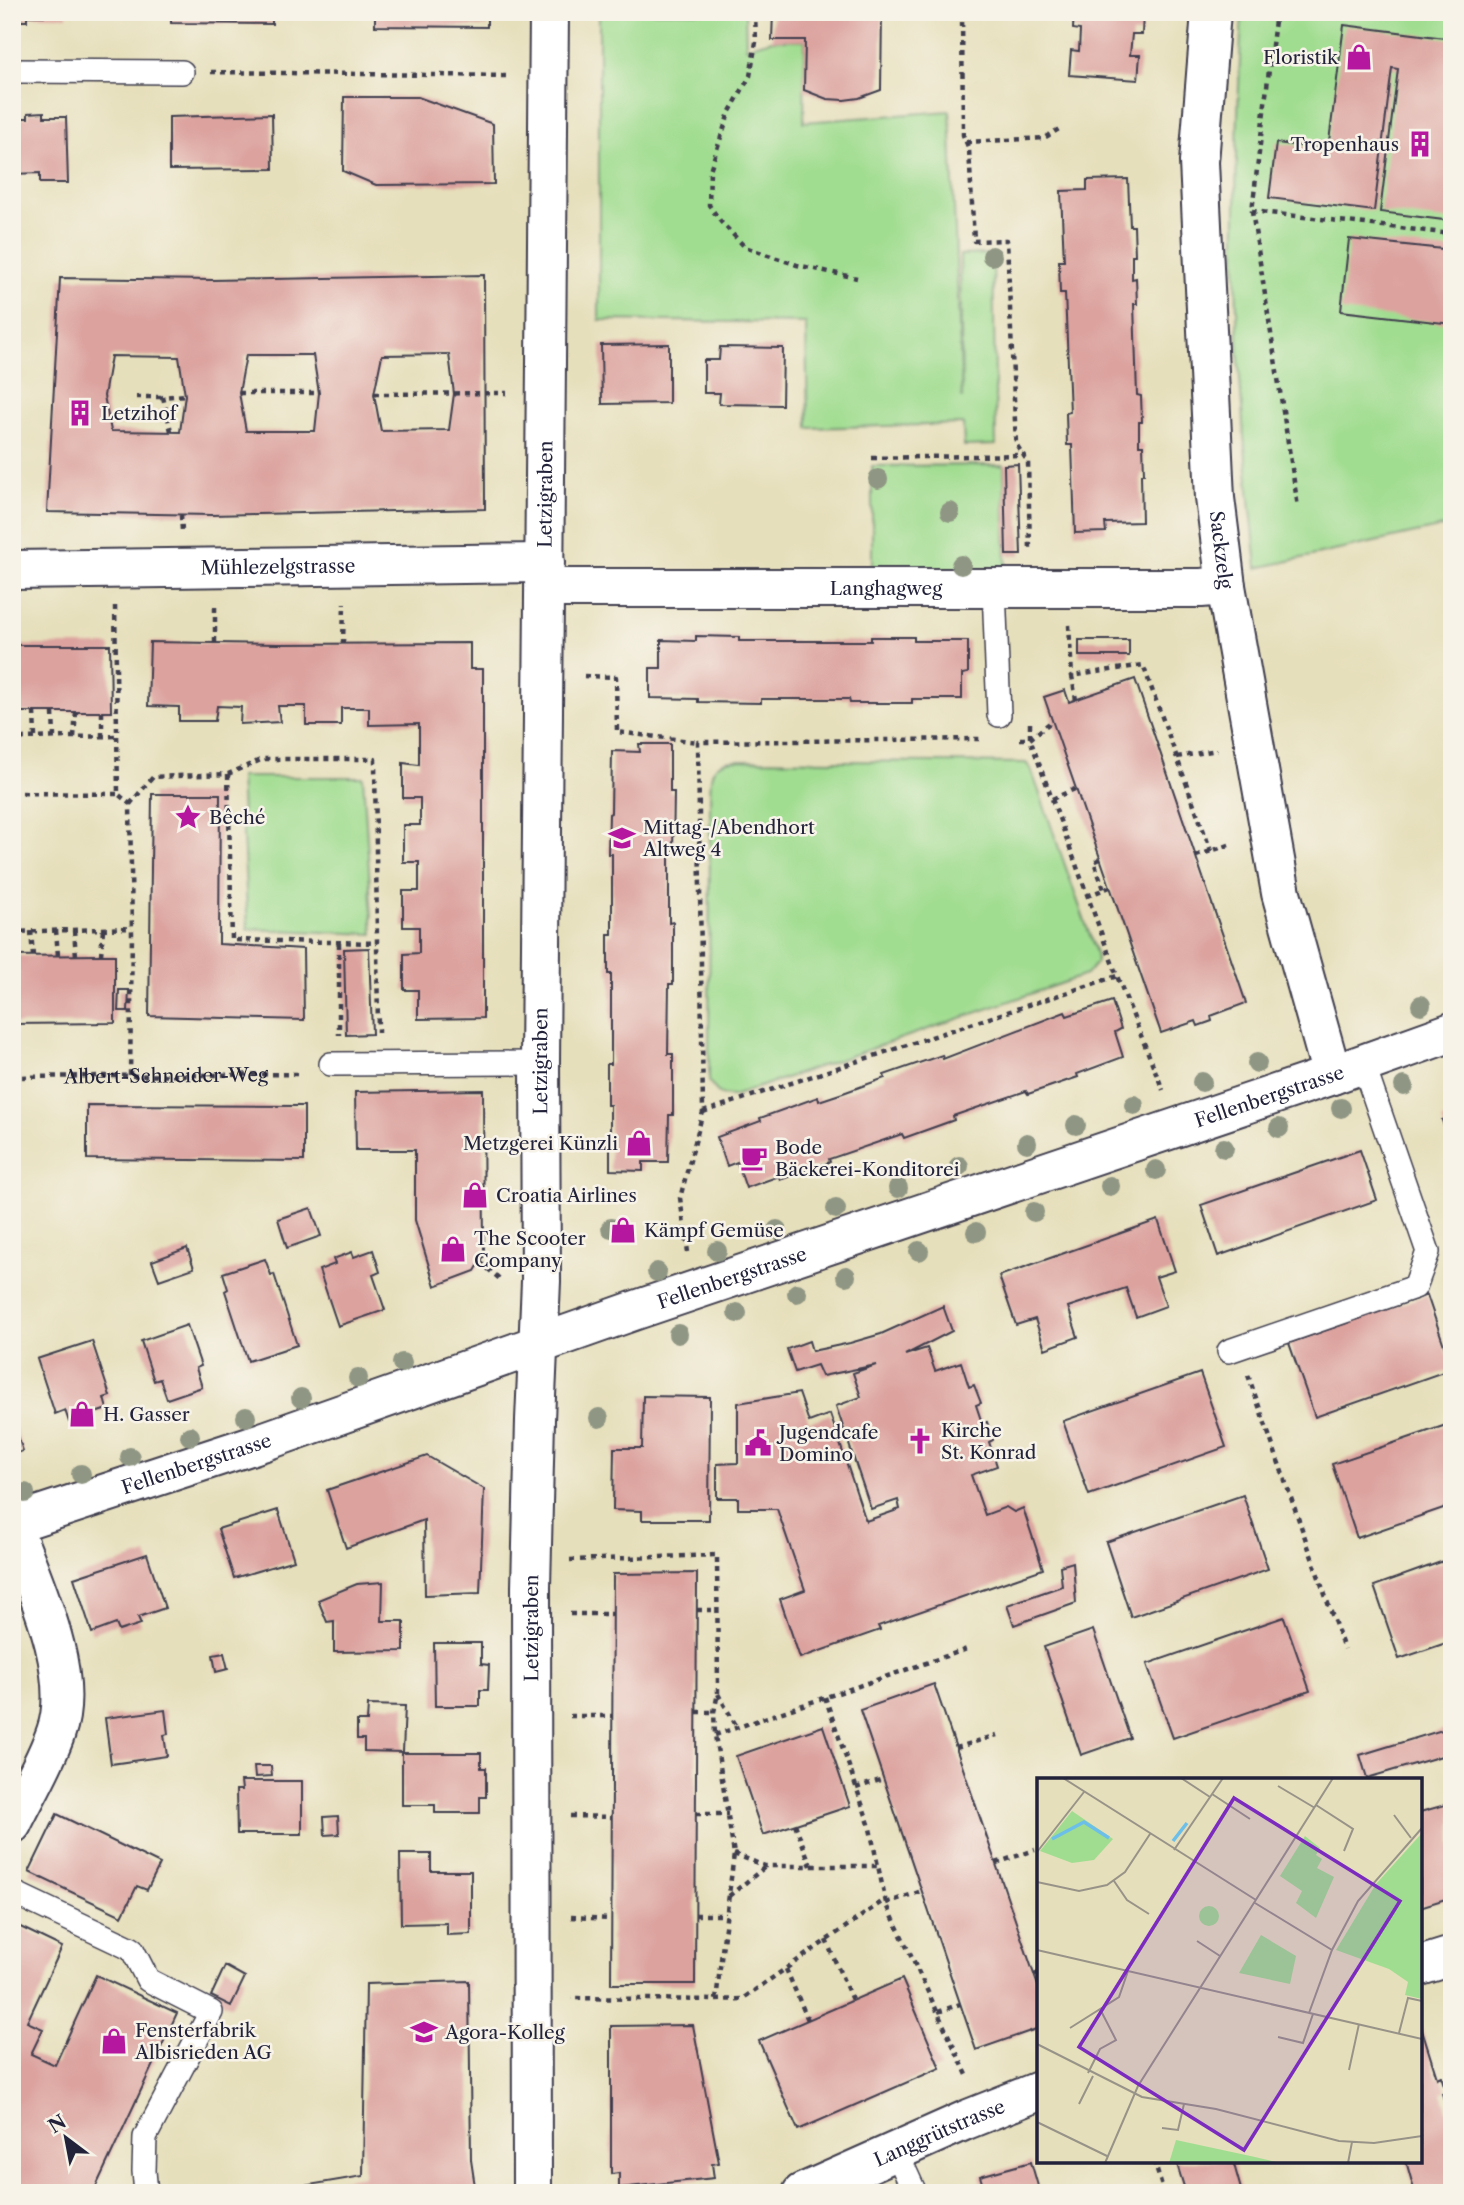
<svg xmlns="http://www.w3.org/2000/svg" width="1464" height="2205" viewBox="0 0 1464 2205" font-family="'Libre Caslon Text',serif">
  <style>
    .green { fill: #a1dd91; stroke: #628066; stroke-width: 2 }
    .building { fill: #dca29e; fill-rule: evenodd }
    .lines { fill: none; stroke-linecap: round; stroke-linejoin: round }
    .service-casing { stroke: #3f3e4e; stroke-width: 26 }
    .minor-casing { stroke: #3f3e4e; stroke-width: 42 }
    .path { stroke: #3f3e4e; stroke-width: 4.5; stroke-dasharray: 5 5; stroke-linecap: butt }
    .service { stroke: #fff; stroke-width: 23 }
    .minor { stroke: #fff; stroke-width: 38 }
    .tree { fill: #8f9683 }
    .labels { text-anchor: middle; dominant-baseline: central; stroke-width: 5; stroke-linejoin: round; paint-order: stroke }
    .poi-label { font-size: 19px; fill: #22223b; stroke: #f7f3e8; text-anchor: start }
    .street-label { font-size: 19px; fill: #22223b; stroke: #f7f3e8 }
    .inset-river { fill: none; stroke: #6cbfe8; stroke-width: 3.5 }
    .inset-road { fill: none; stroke: #989388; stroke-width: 2 }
    .view { fill: #7b2cbf; fill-opacity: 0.15; stroke: #7b2cbf; stroke-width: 3.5 }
    .inset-edge { fill: none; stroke: #22223b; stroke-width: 3.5 }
  </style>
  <rect width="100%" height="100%" fill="#f7f3e8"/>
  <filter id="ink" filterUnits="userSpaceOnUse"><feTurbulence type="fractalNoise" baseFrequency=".0143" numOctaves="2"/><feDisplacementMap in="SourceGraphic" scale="14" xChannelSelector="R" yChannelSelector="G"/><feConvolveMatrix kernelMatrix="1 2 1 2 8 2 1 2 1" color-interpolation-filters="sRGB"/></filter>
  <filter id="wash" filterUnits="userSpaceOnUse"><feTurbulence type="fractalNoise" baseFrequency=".00686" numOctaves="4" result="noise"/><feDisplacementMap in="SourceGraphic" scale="28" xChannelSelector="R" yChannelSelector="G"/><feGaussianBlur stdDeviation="1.57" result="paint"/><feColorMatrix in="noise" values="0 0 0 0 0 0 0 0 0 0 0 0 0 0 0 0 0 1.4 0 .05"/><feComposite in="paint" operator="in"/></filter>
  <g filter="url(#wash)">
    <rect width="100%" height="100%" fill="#e6dfbb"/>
    <path class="green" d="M599,12h146l1,35 26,-7h33l-1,82 146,-11 12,288 -2,-144 33,-1 3,191 -32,1 -1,-22 -155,4 -2,-105 -207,-3z
      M1242,12h210v513l-195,43c-5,-54 -12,-107 -15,-160 -10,-132 -6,-264 0,-396z
      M1004,465l2,104 -134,3v-106z
      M734,760l292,3 5,6 65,184 1,9 -11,13 -353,121c-13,0 -17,-4 -24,-15l1,-281c1,-22 -3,-38 24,-40z
      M240,777h123l10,157 -125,-5z"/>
    <g id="blocks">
      <path class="building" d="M12,12h55v4h-40v5h-15z
        M171,12h101v12l-101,-1z
        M375,12h112v15l-112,-1z
        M773,12h109l-1,78 -22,8 -15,2 -17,-1 -23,-9 1,-50h-33z
        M1074,12l69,2 -1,20h-10l-2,21h10l-2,25 -69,-5 2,-25 8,1 1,-21 -7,-1z
        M1344,25l108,14v182l-72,-9 18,-143 -6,-1 -18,143 -105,-13 7,-55 52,6z
        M344,97h74l75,27 1,60 -118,1 -33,-14z
        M44,112v5h22l2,66h-28v-10l-28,1v-56h16v-5z
        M272,114l1,55 -104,1v-53z
        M1128,179l2,47h4l1,29h-3v24l4,-1 1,26h-3l3,91 4,1 1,26h-3v23h4l1,29h-3l1,48 -37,1 1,9 -31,1 -3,-88h-5l-1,-32 4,-1 -5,-119h-5l-1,-32h5l-3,-70 26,-1v-10z
        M1349,239l103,11v74l-111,-13z
        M484,275l1,234 -274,6 -164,-3 13,-234 153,2zM449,354l5,40 -5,36 -68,1 -7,-37 8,-39zM246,355h67l6,38 -4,38h-69l-7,-38zM111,356l68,1 6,38 -5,37 -69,-1 -7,-35z
        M669,344v59l-67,1 -1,-59z
        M720,347l63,1 -1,57 -63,-1 1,-11h-16v-33h15z
        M1018,464l3,91h-15l-2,-90z
        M696,636l43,1v4h132v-4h43v4h54v32l-6,1v25h-50v4h-62l-1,-4h-88v4l-63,-1v-3l-48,-1v-30h11v-28l35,1z
        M1079,640h50v16h-50z
        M150,642l128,2 192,-1v26h13v349l-65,1v-29h-14v-36l15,-1v-26h-16v-36h16v-29h-16v-37h17v-27h-17v-35l16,2v-41l-50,1v-17h-28v17h-35v-19h-28l2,16 -40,2 1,-17 -24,-1 -2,15h-36v-14l-31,-1z
        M12,645h98l1,67h-99z
        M1135,679l111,324 -35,13 1,5 -14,5 -2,-5 -35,12 -117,-336 21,-7 4,12z
        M639,744h31v48h4l-1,61h-4v70l4,-1v62h-4l-1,70h5v61h-4l-1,47h-25v9l-33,-1v-65h-3v-41h4v-90h-3v-40h4v-80h-4l1,-40 2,-1 1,-62 28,1z
        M152,794h68l-1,150 84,5 1,71 -155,-4z
        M369,948l3,86 -26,1 -2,-86z
        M101,955h14v68l-103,1v-68z
        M119,990h10l-1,21h-10z
        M1112,1001l9,28 -6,3 8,25 -46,17 1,3 -50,17 -2,-3 -73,25 1,4 -50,18 -2,-4 -73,25 1,3 -50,18 -1,-4 -33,12 -9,-26 -10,4 -10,-29 44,-16 -1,-3 58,-21 1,4 24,-8 42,-15 -1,-3 58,-20 1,4 122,-47 2,4z
        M483,1090l1,166 -9,15 -40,15 -20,-66v-70h-59l-1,-58z
        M87,1105l217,1v55l-217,-2z
        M1452,1116v30h-1l-9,-26z
        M1360,1150l17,50 -159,56 -17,-51z
        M311,1208l10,28 -34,12 -9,-29z
        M1158,1220l17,51 -19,6 10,29 -30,11 -10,-29 -58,19 10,30 -33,12 -10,-30 -19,6 -17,-49z
        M187,1248l7,20 -35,12 -7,-19z
        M373,1250l7,22 -7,3 12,35 -47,16 -19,-56 16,-6 -2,-5 19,-7 2,5z
        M265,1259l6,16 3,-1 23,71 -49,16 -23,-70 3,-2 -5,-16z
        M1427,1295l25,74 -137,48 -26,-74z
        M943,1306l9,25 -47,24 22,-7 8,23 26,-9 8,25 5,-2 7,18 -5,2 6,18 5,-1 6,18 -4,2 8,24 -26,9 14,40 21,-8 8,5 9,-4 20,61 -165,57 2,4 -80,28 -20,-59 25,-9 -28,-81h-39v-11h-21v-34l21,-1v-60l61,-10 10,29 21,-8 36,107 34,-12 -2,-9 -27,9 -35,-103 25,-9 -8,-24 23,-8 -54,11 -5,-11 -22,7 -8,-23 22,-8 3,10 38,-8 31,-9z
        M187,1325l14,41 -5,2 6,19 -35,12 -7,-20 -6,2 -13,-40z
        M92,1341l18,55 -6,2 3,11 -38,13 -4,-12 -10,4 -18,-55z
        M1200,1373l26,74 -137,48 -26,-74z
        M643,1396l67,1 -1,123h-67v-9l-29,-1 1,-62h28z
        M12,1419l11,32 -11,4z
        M1452,1423v82l-95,33 -25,-74z
        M427,1456l57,33 -4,104 -55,2 -1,-75 -78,28 -19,-58z
        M1243,1495l25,74 -137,48 -25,-75z
        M278,1510l16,50 -60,18 -16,-49z
        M147,1554l18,54 -27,9 3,7 -22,7 -3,-7 -24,9 -18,-55z
        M1452,1558v83l-53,18 -25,-73z
        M1073,1562l3,41 -62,22 -7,-20 55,-19 -2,-20z
        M697,1573l-2,411h-84l2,-410z
        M383,1582l-1,39h22v30l-70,1v-31l-7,1 -9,-22 39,-16z
        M1284,1617l26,74 -137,47 -26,-74z
        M1093,1630l37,108 -49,17 -37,-108z
        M434,1643h47v21l8,1 -1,25h-8v16h-45z
        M224,1653l4,16 -12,3 -3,-17z
        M934,1684l105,305v39l-63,22 -116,-340z
        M368,1705l37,1 -2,46 -39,-1v-12h-7v-18h10z
        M165,1710l3,24 -4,1 3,21 -56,8 -6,-46z
        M823,1726l27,80 -87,29 -27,-79z
        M1452,1727v26l-85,25 -7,-23z
        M402,1753h79v15h5v29h-6v16h-45v-8h-33z
        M254,1766h17l1,10 -17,1z
        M241,1781h61v53h-65l-1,-44h6z
        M1452,1803v94l-32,10v-95z
        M57,1814l103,50 -13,26 -10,-4 -15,30 -93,-44z
        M338,1816l1,18 -14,1 -1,-18z
        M400,1854h31v17h40v63l-24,1v-12l-46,1z
        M12,1923l50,24 -35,75 16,7 -12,25 24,11 41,-90 81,38 -84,180h-60l-21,-10z
        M225,1966l20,11 -14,29 -20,-10z
        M902,1979l38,89 -142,62 -39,-89z
        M469,1981l2,179 5,33h-214l101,-17 3,-192z
        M1420,2024l17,54 4,-2 5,15 -4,2 10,32v68h-37l-9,-32h14z
        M693,2025l26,138 -7,1 2,14 -95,10v-15l-8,1v-148z
        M1176,2161h57l9,32h-56z
        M1031,2162l9,31h-55l-5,-17z"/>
    </g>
  </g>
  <g filter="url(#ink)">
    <use href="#blocks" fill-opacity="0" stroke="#3f3e4e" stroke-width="2"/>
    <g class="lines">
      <g class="service-casing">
        <path id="service" d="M12,71l170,1
          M994,588l5,127
          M331,1064l209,-1
          M1229,1351l186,-64 13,-35 -65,-188
          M12,1892l120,57 16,31 63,32 -66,125 -1,34 2,22
          M896,2151l19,42"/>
      </g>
      <g class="minor-casing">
        <g id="minor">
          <path id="s2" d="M1211,12l-12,150 16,336 11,88 55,307 51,182"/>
          <path id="s3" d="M12,570l533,-7"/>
          <path id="s4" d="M546,588h655l25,-2"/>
          <path id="s5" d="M12,1524l250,-82 374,-132 696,-235 120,-43"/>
          <path d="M12,1525c21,57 65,147 44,207 -10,30 -30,63 -44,92"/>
          <path d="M1420,1966l32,-10"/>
          <path id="s6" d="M532,2193l-1,-606 4,-167 6,-139 -1,-218 9,-1051"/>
          <path id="s7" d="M802,2193l164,-73 73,-29"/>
        </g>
      </g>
      <g class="path">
        <path d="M755,12l1,30 -6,34 -21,37 -19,57 -1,35 12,17 24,25 52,18 60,13"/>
        <path d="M962,12l1,123 6,14 5,92 33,-1 9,204 12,18 2,88"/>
        <path d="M1276,12l-24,199 200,23"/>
        <path d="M211,72l299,4"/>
        <path d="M966,142l78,-4 15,-9"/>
        <path d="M1252,211l46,296"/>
        <path d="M239,393h80"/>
        <path d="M374,394l133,-1"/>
        <path d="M136,397h27"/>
        <path d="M171,431l-8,-34 22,-2"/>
        <path d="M872,458l151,-3"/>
        <path d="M181,515l1,16"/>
        <path d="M115,606l3,188 12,10 2,130 -2,141"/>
        <path d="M1069,625l3,51"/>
        <path d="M215,642v-37"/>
        <path d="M343,644l1,-41"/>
        <path d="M584,676l32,1 1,55 81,10"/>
        <path d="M1076,700l-4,-24 71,-11 68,186"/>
        <path d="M34,712l1,25"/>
        <path d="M102,712v25"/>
        <path d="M53,713l1,24"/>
        <path d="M12,720l11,17"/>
        <path d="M1030,723v16l87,237 46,114"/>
        <path d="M74,737l2,-25"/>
        <path d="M1020,739h10l22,-18"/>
        <path d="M12,745l11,-7 94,-2"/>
        <path d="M1177,757l40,-7"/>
        <path d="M228,774l4,166 145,3"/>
        <path d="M12,793l106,1"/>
        <path d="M1052,799l23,-10"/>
        <path d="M130,804l23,-27 75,-3 35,-15h112l3,274"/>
        <path d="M1196,856l36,-12"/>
        <path d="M1100,859l-6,3 10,27"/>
        <path d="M1087,896l23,-9"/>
        <path d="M56,930l2,26"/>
        <path d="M74,930l2,26"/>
        <path d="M31,931l2,25"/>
        <path d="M12,932l120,-4"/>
        <path d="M339,943v92"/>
        <path d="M101,955l2,-26"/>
        <path id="s1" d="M12,1077l290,-3"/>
        <path d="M703,1112l414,-136"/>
        <path d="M688,1252l-8,-54 23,-86 -5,-370 282,-3"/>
        <path d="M480,1262l21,18"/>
        <path d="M1248,1375l96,274"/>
        <path d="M570,1560l147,-5 1,138 -4,19 1,23 19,119 -18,146 -145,-2"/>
        <path d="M697,1610h19"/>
        <path d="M570,1614h43"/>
        <path d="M718,1694l19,33"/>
        <path d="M825,1697l44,127 17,79 82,174"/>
        <path d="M696,1712h18"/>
        <path d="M570,1716h42"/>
        <path d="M715,1735l252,-86"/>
        <path d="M956,1748l41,-13"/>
        <path d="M856,1788l27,-9"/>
        <path d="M696,1814h32"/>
        <path d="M570,1816l42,1"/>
        <path d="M795,1824l16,42"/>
        <path d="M734,1854l31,12h113"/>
        <path d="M996,1863l39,-13"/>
        <path d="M729,1896l36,-29"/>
        <path d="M886,1903l36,-12"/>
        <path d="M695,1915h31"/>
        <path d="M571,1917l40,2"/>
        <path d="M826,1940l26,60"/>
        <path d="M786,1969l22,51"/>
        <path d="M1034,1975l5,-2"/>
        <path d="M716,2000l26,-1 144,-100"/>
        <path d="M938,2012l22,-8"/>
        <path d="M1154,2161l10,32"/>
      </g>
      <use href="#service" class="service"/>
      <use href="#minor" class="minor"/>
    </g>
    <g class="tree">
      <circle cx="992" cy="256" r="10"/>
      <circle cx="878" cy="479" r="10"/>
      <circle cx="950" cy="512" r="10"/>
      <circle cx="961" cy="565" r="10"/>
      <circle cx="1421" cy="1005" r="10"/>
      <circle cx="1257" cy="1063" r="10"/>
      <circle cx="1202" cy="1082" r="10"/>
      <circle cx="1404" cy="1086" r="10"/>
      <circle cx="1134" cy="1105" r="10"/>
      <circle cx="1341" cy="1108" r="10"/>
      <circle cx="1076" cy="1125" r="10"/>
      <circle cx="1279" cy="1128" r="10"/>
      <circle cx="1027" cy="1143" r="10"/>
      <circle cx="1224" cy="1148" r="10"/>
      <circle cx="959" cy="1166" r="10"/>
      <circle cx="1156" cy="1170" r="10"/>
      <circle cx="1110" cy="1186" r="10"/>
      <circle cx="898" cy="1188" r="10"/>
      <circle cx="836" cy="1209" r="10"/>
      <circle cx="1034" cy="1212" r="10"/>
      <circle cx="611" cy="1228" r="10"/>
      <circle cx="777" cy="1230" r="10"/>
      <circle cx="976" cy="1232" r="10"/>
      <circle cx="717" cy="1251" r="10"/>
      <circle cx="919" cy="1251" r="10"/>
      <circle cx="657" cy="1272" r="10"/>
      <circle cx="846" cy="1276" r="10"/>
      <circle cx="797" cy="1293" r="10"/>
      <circle cx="737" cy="1313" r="10"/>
      <circle cx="678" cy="1334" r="10"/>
      <circle cx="402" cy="1363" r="10"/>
      <circle cx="358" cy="1378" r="10"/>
      <circle cx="301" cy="1398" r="10"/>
      <circle cx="246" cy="1417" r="10"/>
      <circle cx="599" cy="1418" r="10"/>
      <circle cx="190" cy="1436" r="10"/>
      <circle cx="130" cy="1457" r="10"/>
      <circle cx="81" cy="1474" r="10"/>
      <circle cx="25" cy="1493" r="10"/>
    </g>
  </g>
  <defs>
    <g id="shop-bare" transform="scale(2.1)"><path d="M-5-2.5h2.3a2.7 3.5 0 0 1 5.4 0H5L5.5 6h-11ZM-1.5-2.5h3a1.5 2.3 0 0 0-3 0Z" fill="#b5179e" stroke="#f7f3e8" stroke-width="2.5" paint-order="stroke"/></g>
    <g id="building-bare" transform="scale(2.1)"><path d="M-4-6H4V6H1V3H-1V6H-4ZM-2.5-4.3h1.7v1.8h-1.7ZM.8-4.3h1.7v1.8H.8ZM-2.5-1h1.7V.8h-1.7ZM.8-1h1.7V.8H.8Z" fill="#b5179e" stroke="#f7f3e8" stroke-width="2.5" paint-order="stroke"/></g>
    <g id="sight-bare" transform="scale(2.1)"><path d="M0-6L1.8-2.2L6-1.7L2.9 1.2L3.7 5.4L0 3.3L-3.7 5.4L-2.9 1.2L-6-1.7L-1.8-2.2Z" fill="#b5179e" stroke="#f7f3e8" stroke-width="2.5" paint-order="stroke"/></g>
    <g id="school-bare" transform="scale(2.1)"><path d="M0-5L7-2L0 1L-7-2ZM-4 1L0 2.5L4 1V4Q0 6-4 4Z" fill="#b5179e" stroke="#f7f3e8" stroke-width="2.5" paint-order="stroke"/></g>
    <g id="cafe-bare" transform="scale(2.1)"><path d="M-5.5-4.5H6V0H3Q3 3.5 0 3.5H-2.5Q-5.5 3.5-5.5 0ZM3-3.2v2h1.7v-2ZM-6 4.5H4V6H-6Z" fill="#b5179e" stroke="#f7f3e8" stroke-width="2.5" paint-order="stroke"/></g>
    <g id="church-bare" transform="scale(2.1)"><path d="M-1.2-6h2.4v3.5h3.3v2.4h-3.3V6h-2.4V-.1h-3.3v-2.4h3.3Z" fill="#b5179e" stroke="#f7f3e8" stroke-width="2.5" paint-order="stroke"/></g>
    <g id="civic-bare" transform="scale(2.1)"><path d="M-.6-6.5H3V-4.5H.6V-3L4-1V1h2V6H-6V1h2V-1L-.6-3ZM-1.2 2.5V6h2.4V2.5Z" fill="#b5179e" stroke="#f7f3e8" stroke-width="2.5" paint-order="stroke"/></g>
  </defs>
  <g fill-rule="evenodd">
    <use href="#shop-bare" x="1359" y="57"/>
    <use href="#building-bare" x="1420" y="144"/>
    <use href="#building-bare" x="80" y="413"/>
    <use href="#sight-bare" x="188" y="817"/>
    <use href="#school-bare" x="622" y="838"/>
    <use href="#shop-bare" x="639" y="1143"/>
    <use href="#cafe-bare" x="754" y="1158"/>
    <use href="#shop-bare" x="475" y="1195"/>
    <use href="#shop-bare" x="623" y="1230"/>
    <use href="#shop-bare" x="453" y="1249"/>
    <use href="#shop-bare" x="82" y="1414"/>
    <use href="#church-bare" x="920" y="1441"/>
    <use href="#civic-bare" x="758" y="1443"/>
    <use href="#school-bare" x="424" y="2032"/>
    <use href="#shop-bare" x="114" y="2041"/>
  </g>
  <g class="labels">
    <g class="poi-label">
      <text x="1338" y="57" text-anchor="end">Floristik</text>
      <text x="1399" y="144" text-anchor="end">Tropenhaus</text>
      <text x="101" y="413">Letzihof</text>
      <text x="209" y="817">Bêché</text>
      <text x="643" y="827">Mittag-/Abendhort<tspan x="643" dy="22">Altweg 4</tspan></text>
      <text x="618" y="1143" text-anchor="end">Metzgerei Künzli</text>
      <text x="775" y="1147">Bode<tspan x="775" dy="22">Bäckerei-Konditorei</tspan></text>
      <text x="496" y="1195">Croatia Airlines</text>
      <text x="644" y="1230">Kämpf Gemüse</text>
      <text x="474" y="1238">The Scooter<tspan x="474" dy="22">Company</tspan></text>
      <text x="103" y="1414">H. Gasser</text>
      <text x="941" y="1430">Kirche<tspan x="941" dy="22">St. Konrad</tspan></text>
      <text x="779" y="1432">Jugendcafe<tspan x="779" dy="22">Domino</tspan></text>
      <text x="135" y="2030">Fensterfabrik<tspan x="135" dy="22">Albisrieden AG</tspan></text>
      <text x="445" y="2032">Agora-Kolleg</text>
    </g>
    <g class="street-label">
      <text stroke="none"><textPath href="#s6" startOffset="1699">Letzigraben</textPath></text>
      <text stroke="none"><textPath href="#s2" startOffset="539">Sackzelg</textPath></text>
      <text stroke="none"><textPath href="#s3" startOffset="266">Mühlezelgstrasse</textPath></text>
      <text stroke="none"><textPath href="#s4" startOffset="340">Langhagweg</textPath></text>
      <text stroke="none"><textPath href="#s6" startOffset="1132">Letzigraben</textPath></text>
      <text stroke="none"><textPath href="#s1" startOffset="154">Albert-Schneider-Weg</textPath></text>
      <text stroke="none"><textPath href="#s5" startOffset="1328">Fellenbergstrasse</textPath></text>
      <text stroke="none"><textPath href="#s5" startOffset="761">Fellenbergstrasse</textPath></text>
      <text stroke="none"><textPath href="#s5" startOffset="194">Fellenbergstrasse</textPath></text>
      <text stroke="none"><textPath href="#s6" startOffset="565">Letzigraben</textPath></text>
      <text stroke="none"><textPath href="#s7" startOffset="150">Langgrütstrasse</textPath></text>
    </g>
  </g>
  <g transform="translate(1037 1778)">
    <rect width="385" height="385" fill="#e6dfbb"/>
    <path d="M35,33l41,28 -19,21 -22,3 -32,-12zM385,55v166l-17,-4 3,-13 -19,-13 -53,-19 40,-66zM268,58l15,12 -4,7 6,4 -5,9 17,9 -18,41 -20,-15 6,-12 -22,-15zM162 138a10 10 0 1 1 20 0a10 10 0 1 1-20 0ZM224,157l35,21 -6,28 -51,-11zM139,362l79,17 25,6h-111z" fill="#a1dd91"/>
    <path class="inset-river" d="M15,61l32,-17 25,16M136,63l14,-18"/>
    <path class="inset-road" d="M26,0l193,122M144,0l29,19M241,8l37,22M175,16l38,25M279,27l37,24 -9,22M357,37l17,23M137,72l49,-72M0,74l47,-60M77,103l13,19 22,14M0,104l42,9 28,-6 18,-13 25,-38M218,125l77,47M160,163l23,15M0,172l385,89M272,235l23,-63 26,-49 64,-73M33,250l49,-31 9,-26M362,255l9,-35 14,3M241,259l25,6 10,-29M0,266l105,53 74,12 123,32 35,2 48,-7M312,292l10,-46M51,295l12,-24 16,-9 -16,-31M42,326l14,-28M0,344l70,34M125,350l16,2 6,-26M68,385l33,-77 195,-308M311,385l4,-21"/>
    <path class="view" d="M197,20l166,103 -156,249 -165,-103z"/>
    <rect width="385" height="385" class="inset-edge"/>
  </g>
  <rect width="1464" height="2205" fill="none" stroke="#f7f3e8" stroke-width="42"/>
  <g transform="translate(66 2138) rotate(328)" stroke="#f7f3e8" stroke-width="5" paint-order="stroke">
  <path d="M0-5L12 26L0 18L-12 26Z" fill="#22223b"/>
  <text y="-10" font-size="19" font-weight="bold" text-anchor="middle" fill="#22223b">N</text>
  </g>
</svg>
